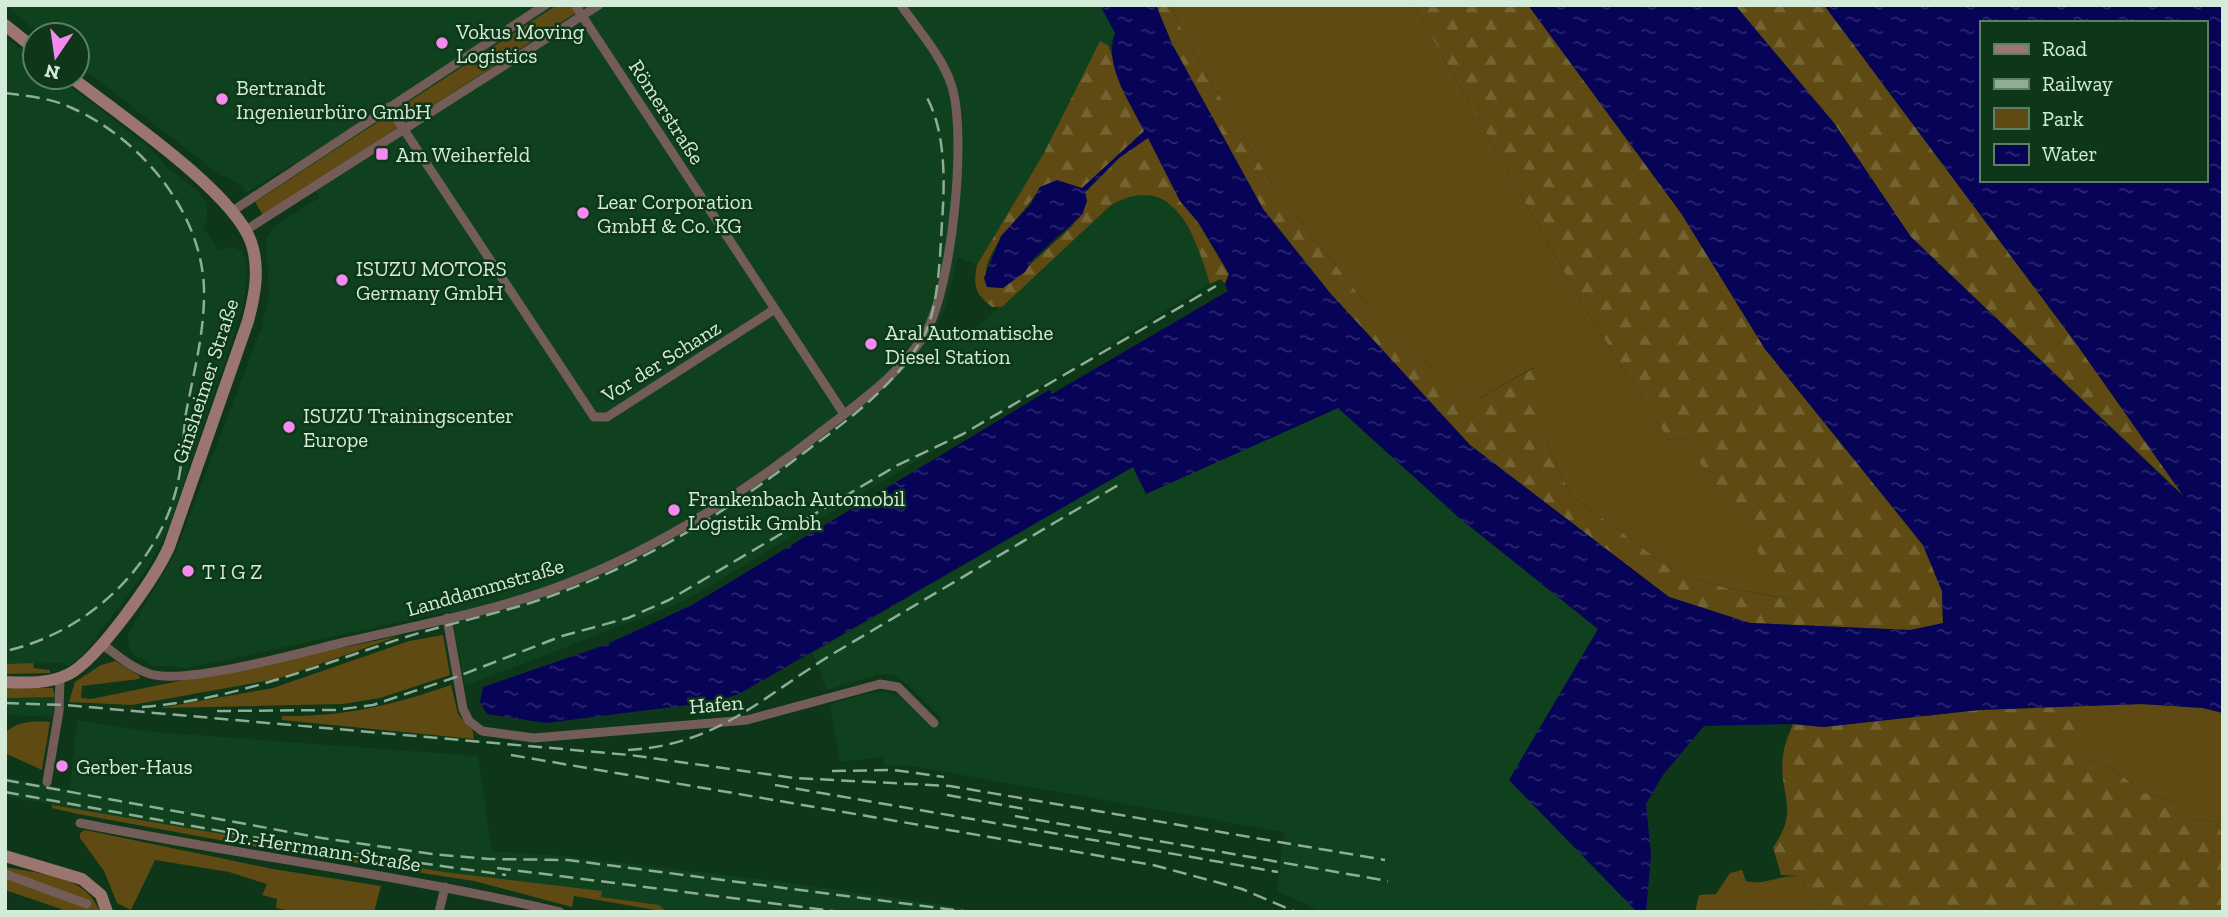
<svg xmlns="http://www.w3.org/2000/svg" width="2228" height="917" viewBox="0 0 2228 917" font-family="'Zilla Slab',serif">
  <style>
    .built { fill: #0f411e }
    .green { fill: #5e4a12 }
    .forest { fill: url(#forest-firs) }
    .water { fill: url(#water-ripples); fill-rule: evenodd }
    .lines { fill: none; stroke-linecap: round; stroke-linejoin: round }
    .minor { stroke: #745c58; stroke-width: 9 }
    .secondary { stroke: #9b756f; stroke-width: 12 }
    .rail { stroke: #8fad95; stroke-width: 2.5; stroke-dasharray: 14 7; stroke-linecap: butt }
    .poi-dot { fill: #f489f0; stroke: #0d3718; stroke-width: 2.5 }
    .labels { text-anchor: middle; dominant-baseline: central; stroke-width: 5; stroke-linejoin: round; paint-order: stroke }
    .poi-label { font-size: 21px; fill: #d4ebd7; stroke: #0d3718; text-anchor: start }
    .street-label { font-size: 21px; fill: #d4ebd7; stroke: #0d3718 }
  </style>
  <defs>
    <pattern id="forest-firs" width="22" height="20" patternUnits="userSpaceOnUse" patternTransform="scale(1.75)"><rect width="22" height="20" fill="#5e4a12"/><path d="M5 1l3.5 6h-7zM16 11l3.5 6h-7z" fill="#746434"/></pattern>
    <pattern id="water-ripples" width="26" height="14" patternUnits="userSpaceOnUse" patternTransform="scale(1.75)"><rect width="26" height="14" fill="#070357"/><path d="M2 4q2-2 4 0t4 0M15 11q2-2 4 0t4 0" fill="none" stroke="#2a286e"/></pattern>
  </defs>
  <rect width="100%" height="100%" fill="#0d3718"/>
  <path class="built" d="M5,5h1095l15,28 -6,13 -9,-5 -56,112 -67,112 -19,-8 -13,51 -12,24 5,7 25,1 148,-135 17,-10 17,-3 30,15 22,36 13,41 -525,317 -220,85 -14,-75 -263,57 -36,-3 -18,-10 -5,-7 -1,-14 48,-83 85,-222 8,-33 -3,-57 8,-12 46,-30 -26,-34 -48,30 -4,-7 -27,-15 -138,-107v-29h-36z
    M5,37l30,23v17h23l90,69 20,22 31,24 8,12v15l-4,9 16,22 13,-3 11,4 4,20 -2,24 -8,30 -68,203 -22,41 -66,88 -12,9 -7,-3 -57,1z
    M1339,407l118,109 142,114 -89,150 127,132h-315l-45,-21 7,-59 -373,-66h-26l-2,-9 -43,5 -10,-58 36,-10 20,-2 13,4 32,32 11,-9 -33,-33 -17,-12 -17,1 -48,15 -14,-37 320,-186 13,26z
    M42,695l13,2 -2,20 -48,-2v-17z
    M77,720l76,12 325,24 14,95 71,5 221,26 206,30h-323v-3l-383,-57 -206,-38 -26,-6 -1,-4 -46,-8v-19l65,13z"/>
  <path class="green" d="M557,5h31l-325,210 -8,-13z
    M1171,5h243l170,302 85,133 15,-2 106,161 -63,-11 -48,-13 -109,-81 -26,-57 -10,-70 -61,35 -86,-72 -112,-141 -90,-151z
    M443,635l7,40 -70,23 -37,6 -183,4 113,-20 136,-47z
    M399,636l-122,43 -145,26 -63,-3 6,-20 26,-17 14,-4 25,15 -1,3 -57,7 -1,12 10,1z
    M33,663l1,5 16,2v3l-45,1v-10z
    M451,685l7,29 15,17 1,8 -192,-19v-4c62,1 111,-11 169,-31z
    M5,687l48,1 2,9 -50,1z
    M2142,704l61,4 20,5v122l-7,-13 -24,-3 -18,-18 -30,-8 -31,-24 -38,-15 -7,-48z
    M50,722l-8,48 -35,-16 -2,-21c12,-12 29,-12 45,-11z
    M52,805l392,67 158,19 -1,6 58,8 8,7 -93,-16 -2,11 -98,-26 -190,-29 -206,-38 -26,-6z
    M85,830l188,39 108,17 -7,26h-79l-19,-4 1,-9 -15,-4 5,-11 -38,-12 -74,-12 -24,50 -14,-7 -13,-32 -24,-33v-5z
    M5,867c34,7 81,7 95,45h-39v-3l-56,-19z
    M1742,870l4,11c19,5 31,-6 54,-5l21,36h-126l4,-17 17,-1 14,-21z"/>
  <path class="forest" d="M1156,5h15l14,33 90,151 112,141 86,72 62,-35 9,70 26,57 109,81 48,13 62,11 -105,-161 -15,2 -85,-133 -170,-302h114l153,208 84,136 158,196 19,46 1,33 -33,6 -160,-7 -81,-26 -199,-152 -140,-152 -67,-84 -91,-165z
    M1735,5h89l251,337 112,157 -276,-262 -77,-114z
    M1100,41l9,5 12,41 24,44 -63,57 -42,-1c-14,28 -64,65 -53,100l16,1c23,-19 44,-39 66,-59 7,-6 13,-20 18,-28l-2,-8 34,-35 29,-21 32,64 18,21 31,52 -4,10 -4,-5 -11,5c-15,-49 -36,-114 -99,-79l-109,102h-10c-17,-13 -19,-21 -15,-42l67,-112z
    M2068,706l11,30 -4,18 38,15 31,24 30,8 18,18 24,3 7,13v77h-402l-21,-36 -19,-1 -8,-28c28,-38 5,-53 10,-91 1,-11 6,-22 10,-32l30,3 156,-17z"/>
  <path class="water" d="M1100,5h56l16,39 91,165 67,84 140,152 199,152 81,26 160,7 33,-7 -1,-32 -19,-46 -158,-196 -84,-136 -153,-208h207l99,118 77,114 273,260 -109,-155 -251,-337h399v708l-20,-5 -61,-4 -163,6 -156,17 -30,-3 -89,2 -41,49 -17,29 5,51 -5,57h-9l-128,-132 89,-151 -141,-113 -119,-108 -192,86 -13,-27 -394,227 -27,8 -166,21 -59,-9 -7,-12 3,-15 122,-42 87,-40 357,-215 3,4 176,-103 -3,-7 4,-10 -31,-52 -18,-21 -32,-63 -29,20 -34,34 2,9 -5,14 -48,43 -9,14 -22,16 -16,-1 -3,-9 17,-42 30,-32 9,-17 17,-7 25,8 62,-57c-14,-29 -41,-66 -29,-98zM1981,23h224v157h-224z"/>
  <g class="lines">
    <path class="minor" d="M575,5l269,409
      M389,107l205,310h13l168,-108
      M234,210l311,-205
      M246,230l353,-225
      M447,618l16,91 6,12 13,10 52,7 213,-18 133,-36 18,3 36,36
      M102,644c15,11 29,24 48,30 37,11 153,-22 195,-32 74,-17 152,-31 223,-59 93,-36 179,-92 257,-154 36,-28 77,-56 101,-97 26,-46 41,-195 26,-245 -9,-30 -34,-57 -51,-82
      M47,782l12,-71 1,-33
      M80,823c160,32 322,52 480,89
      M5,874l82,30
      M439,912l6,-25"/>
    <path class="secondary" d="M5,25l30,24
      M5,682c22,1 44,2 64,-8 29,-15 86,-96 100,-127l79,-226c7,-26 12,-53 3,-79 -18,-51 -134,-129 -180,-165
      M5,856l77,23 19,16 6,17"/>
    <path class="rail" d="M5,93c23,3 46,5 67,15 69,31 129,103 132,180 1,43 -10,83 -18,125 -3,21 -3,43 -7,64 -16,85 -90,156 -174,174
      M5,703l60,2 565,50 164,23 156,8 435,74
      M142,707c92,-7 177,-42 264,-70 50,-16 103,-25 153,-44 91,-33 173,-85 250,-144 43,-32 85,-63 113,-110 17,-28 18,-85 20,-117 3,-41 4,-92 -17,-128
      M217,711l118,-1 38,-5 83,-28 106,-41 66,-18 41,-18 227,-134 67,-32 253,-148
      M628,750c93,-5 139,-58 213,-101 93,-55 186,-110 279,-165
      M511,755l642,110 89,24 54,23
      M832,771l62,-1 50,7
      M5,780l317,58 110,16 57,5 79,1 402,52
      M775,785l503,87
      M5,792l315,57 186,26
      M947,795l83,15
      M1015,816l373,65
      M497,868l344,44"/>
  </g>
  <g class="poi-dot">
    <circle cx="442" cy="43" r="7"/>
    <circle cx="222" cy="99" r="7"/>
    <rect x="375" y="147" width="14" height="14" rx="3.5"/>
    <circle cx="583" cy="213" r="7"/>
    <circle cx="342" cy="280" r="7"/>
    <circle cx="871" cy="344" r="7"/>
    <circle cx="289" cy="427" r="7"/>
    <circle cx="674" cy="510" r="7"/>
    <circle cx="188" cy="571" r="7"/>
    <circle cx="62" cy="766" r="7"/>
  </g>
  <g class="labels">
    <g class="poi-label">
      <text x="456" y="31">Vokus Moving<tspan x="456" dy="24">Logistics</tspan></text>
      <text x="236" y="87">Bertrandt<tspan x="236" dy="24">Ingenieurbüro GmbH</tspan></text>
      <text x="396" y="154">Am Weiherfeld</text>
      <text x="597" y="201">Lear Corporation<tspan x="597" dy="24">GmbH &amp; Co. KG</tspan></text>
      <text x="356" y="268">ISUZU MOTORS<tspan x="356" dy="24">Germany GmbH</tspan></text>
      <text x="885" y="332">Aral Automatische<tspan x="885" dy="24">Diesel Station</tspan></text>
      <text x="303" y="415">ISUZU Trainingscenter<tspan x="303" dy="24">Europe</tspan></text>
      <text x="688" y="498">Frankenbach Automobil<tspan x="688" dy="24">Logistik Gmbh</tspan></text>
      <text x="202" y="571">T I G Z</text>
      <text x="76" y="766">Gerber-Haus</text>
    </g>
    <g class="street-label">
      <text transform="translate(667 112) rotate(57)">Römerstraße</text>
      <text transform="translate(661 361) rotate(-32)">Vor der Schanz</text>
      <text transform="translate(205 381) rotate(-72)">Ginsheimer Straße</text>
      <text transform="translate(485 587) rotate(-16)">Landdammstraße</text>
      <text transform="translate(716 704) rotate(-5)">Hafen</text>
      <text transform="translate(323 849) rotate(9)">Dr.-Herrmann-Straße</text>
    </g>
  </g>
  <rect width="2228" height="917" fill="none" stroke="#d4ebd7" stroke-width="14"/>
  <rect x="1980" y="21" width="228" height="161" fill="#0d3718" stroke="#5d7f64" stroke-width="2"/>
  <rect x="1994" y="44" width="35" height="10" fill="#9b756f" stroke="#5d7f64" stroke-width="2"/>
  <text x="2042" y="56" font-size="21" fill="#d4ebd7">Road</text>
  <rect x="1994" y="79" width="35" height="10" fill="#8fad95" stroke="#5d7f64" stroke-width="2"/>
  <text x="2042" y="91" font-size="21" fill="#d4ebd7">Railway</text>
  <rect x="1994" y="108" width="35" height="21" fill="#5e4a12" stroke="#5d7f64" stroke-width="2"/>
  <text x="2042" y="126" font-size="21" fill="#d4ebd7">Park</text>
  <rect x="1994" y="144" width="35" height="21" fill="url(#water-ripples)" stroke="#5d7f64" stroke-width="2"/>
  <text x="2042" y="161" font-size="21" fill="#d4ebd7">Water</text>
  <g transform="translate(56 56) rotate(193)"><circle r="33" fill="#0d3718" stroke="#5d7f64" stroke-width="2"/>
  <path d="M0-5L12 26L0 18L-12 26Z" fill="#f489f0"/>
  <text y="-10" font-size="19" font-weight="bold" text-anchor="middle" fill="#d4ebd7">N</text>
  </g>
</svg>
